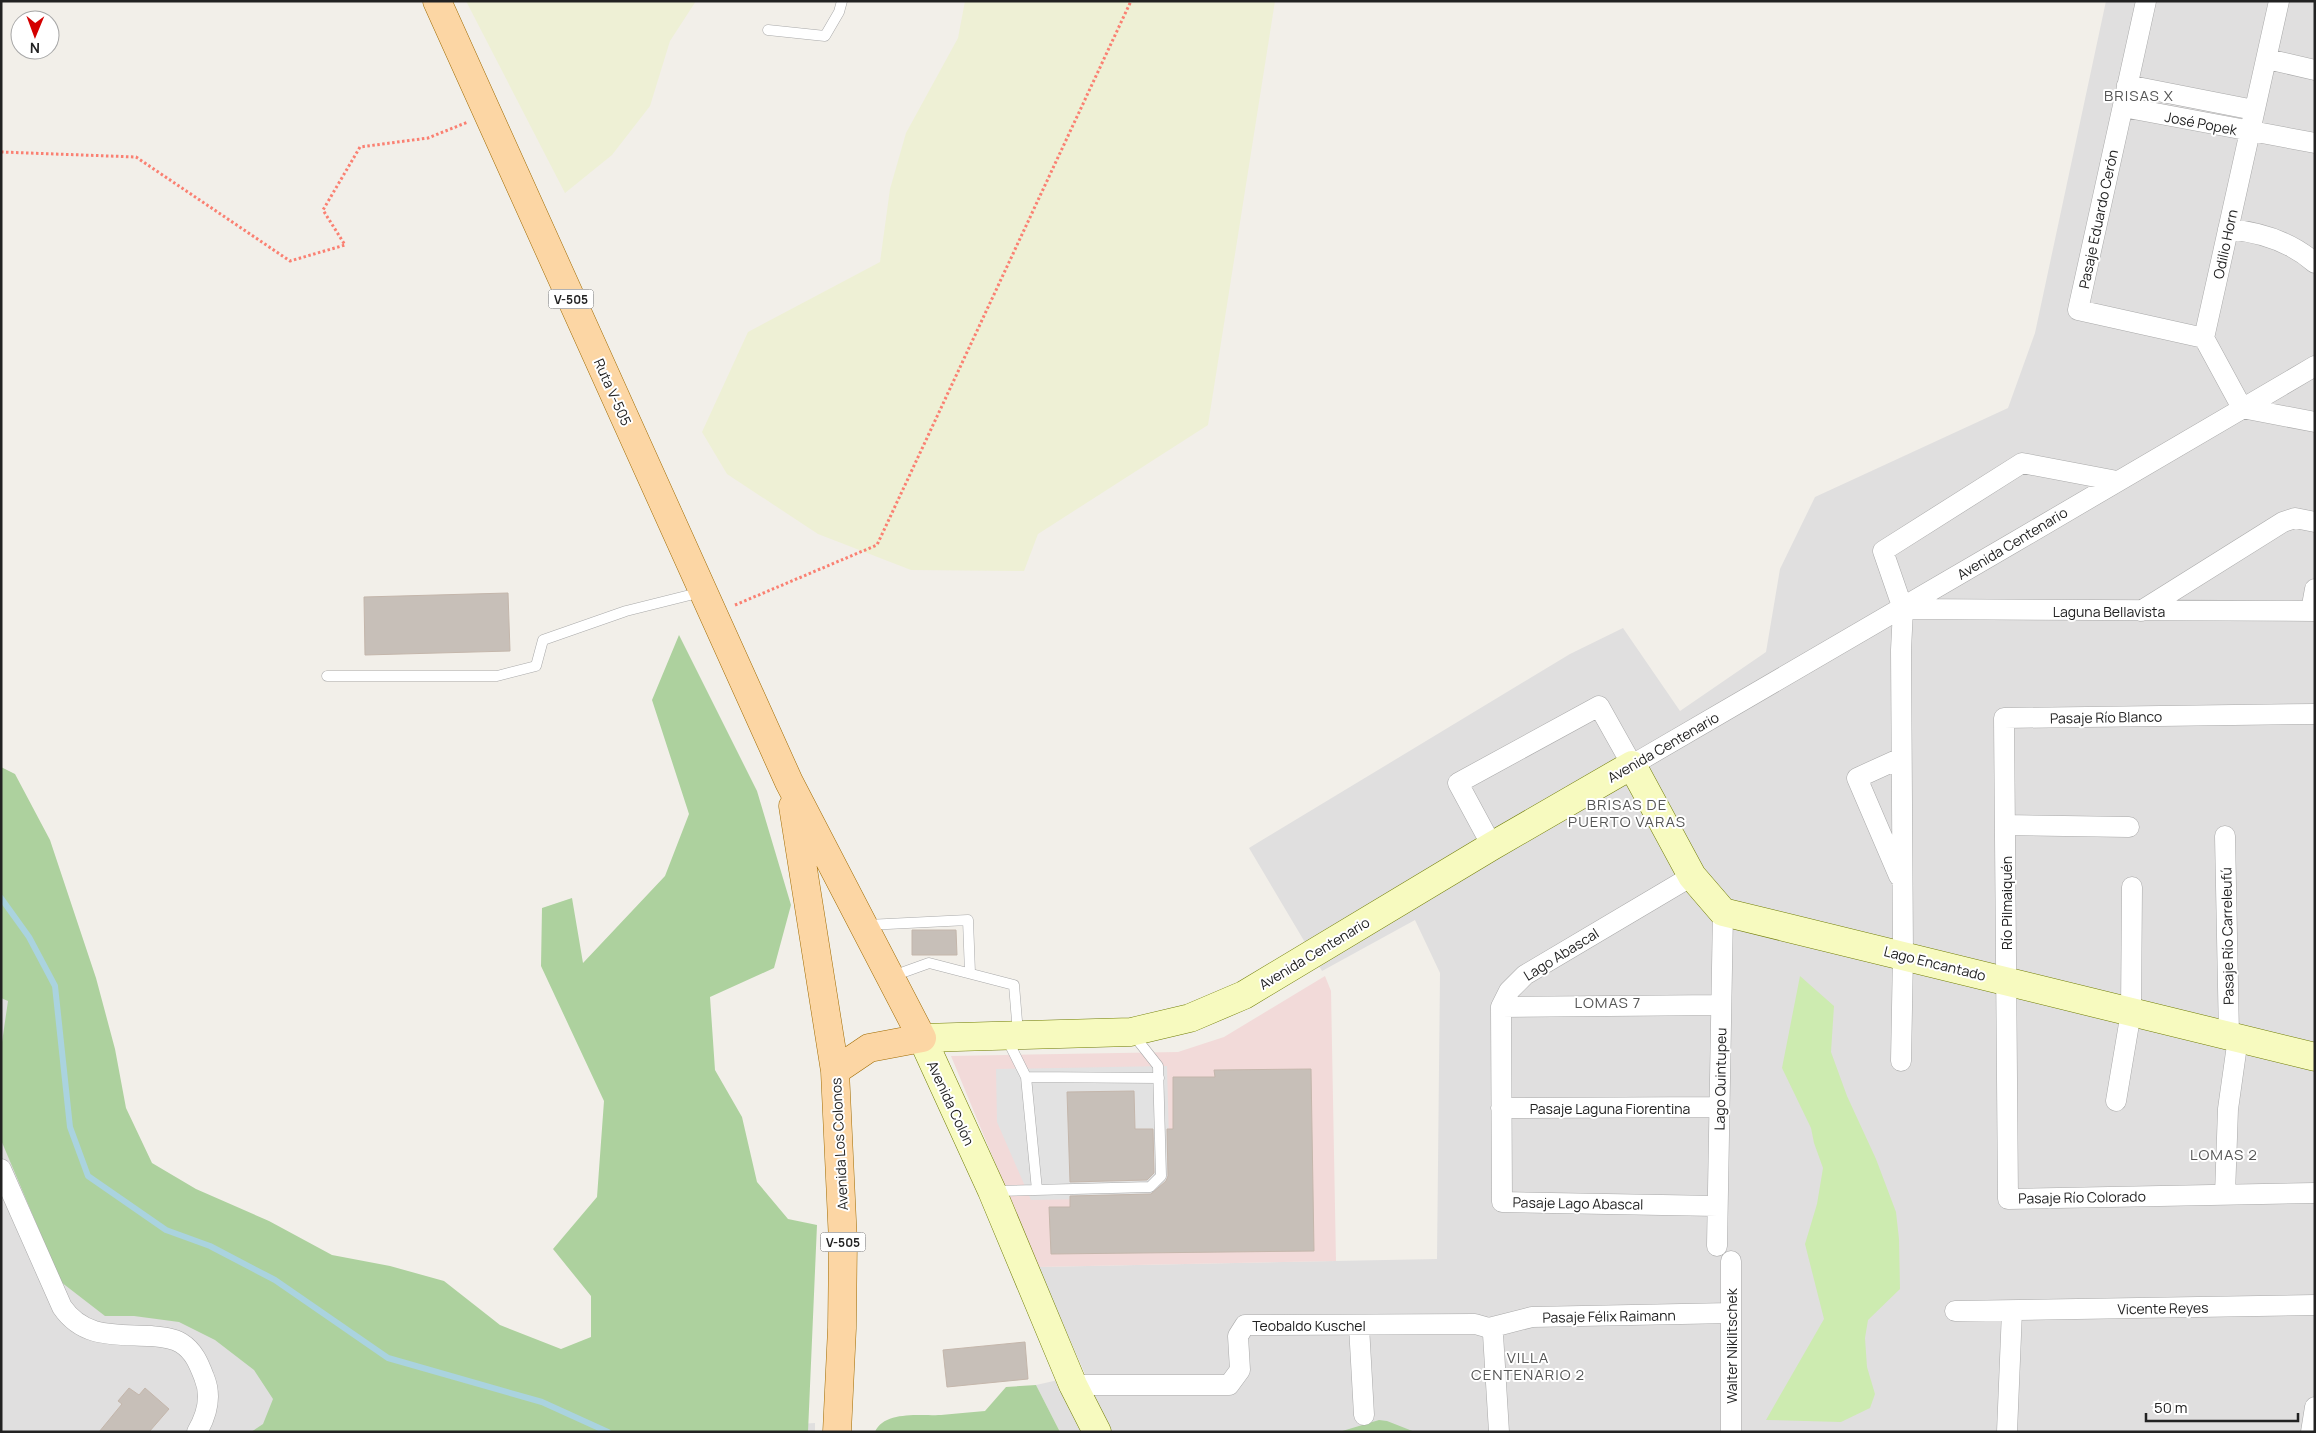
<svg xmlns="http://www.w3.org/2000/svg" width="2316" height="1433" viewBox="0 0 2316 1433" font-family="Manrope,sans-serif">
  <style>
    .residential { fill: #e0dfdf }
    .commercial { fill: #f2dad9 }
    .farmland { fill: #eef0d5 }
    .grass { fill: #cdebb0 }
    .forest { fill: #add19e }
    .parking { fill: #e2e2e2 }
    .lines { fill: none; stroke-linecap: round; stroke-linejoin: round }
    .stream { stroke: #aad3df; stroke-width: 6 }
    .building { fill: #c7bfb8; stroke: #c4b6ab }
    .lane-casing { stroke: #a9a9a9; stroke-width: 11 }
    .street-casing { stroke: #a9a9a9; stroke-width: 21 }
    .secondary-casing { stroke: #707d05; stroke-width: 29 }
    .primary-casing { stroke: #a06b00; stroke-width: 29 }
    .path { stroke: #fa8072; stroke-width: 3; stroke-dasharray: 2.5 2.5; stroke-linecap: butt }
    .lane { stroke: #fff; stroke-width: 10 }
    .street { stroke: #fff; stroke-width: 20 }
    .secondary { stroke: #f7fabf; stroke-width: 28 }
    .primary { stroke: #fcd6a4; stroke-width: 28 }
    .labels { text-anchor: middle; dominant-baseline: central; stroke-width: 4; stroke-linejoin: round; paint-order: stroke }
    .shield { fill: #fff; stroke: #646464; stroke-width: 1 }
    .shield-label { font-size: 12px; font-weight: bold; fill: #222 }
    .street-label { font-size: 14px; fill: #222; stroke: #fff }
    .neighbourhood-label { font-size: 15px; letter-spacing: 1px; fill: #555; stroke: #fff }
  </style>
  <rect width="100%" height="100%" fill="#f2efe9"/>
  <path class="residential" d="M2106,1h209v1431h-1255l-24,-47 49,-11 -47,-107 399,-8 3,-286 -25,-53 -93,51 -73,-123 321,-194 53,-26 57,83 86,-59 14,-83 35,-72 193,-89 27,-75z
    M1,984h44l14,171 628,276 128,-8v9h-814z"/>
  <path class="commercial" d="M1325,976l6,15 5,270 -298,6 -87,-211 227,-4 46,-15z"/>
  <path class="farmland" d="M466,1h230l-26,40 -20,65 -38,49 -47,38z
    M965,1h310l-67,424 -170,109 -14,37 -113,-1 -93,-36 -91,-60 -25,-42 46,-100 132,-70 10,-73 16,-56 52,-95z"/>
  <path class="grass" d="M1800,976l34,30 -3,46 16,44 29,63 20,53 3,27 1,50 -32,31 -3,18 2,29 8,27 -5,14 -29,14 -75,-2 58,-101 -19,-75 12,-40 6,-36 -9,-25 -3,-15 -29,-60z"/>
  <path class="forest" d="M679,635l78,156 34,114 -17,63 -64,29 5,73 27,47 15,65 31,37 29,6 -9,207h-557l12,-8 10,-25 -19,-29 -39,-30 -36,-18 -45,-6h-29l-44,-34 -60,-142v-91l7,-48 -7,-3v-231l14,7 35,66 46,138 19,71 11,59 26,55 44,26 73,32 63,34 58,11 54,15 56,44 61,24 30,-12v-41l-38,-47 44,-52 7,-96 -63,-135 1,-58 30,-10 11,65 82,-87 24,-62 -37,-114z
    M1036,1385l24,47h-185c9,-22 48,-16 66,-17 14,-1 29,-3 44,-4l21,-24z
    M1379,1420l8,1 28,11h-76z"/>
  <path class="parking" d="M1167,1066l3,112 -23,20 -116,2 -34,-78 -1,-53z"/>
  <g class="lines">
    <path class="stream" d="M1,898l28,39 26,49 15,141 18,49 78,54 44,16 65,34 113,78 154,44 66,30"/>
  </g>
  <path class="building" d="M508,593l2,58 -145,4 -1,-58z
    M912,930h44l1,25h-45z
    M1311,1069l3,182 -263,3 -2,-47h21v-11l81,-2 15,-13 2,-5 -1,-47h6v-52h42l-1,-7z
    M1134,1091l1,38h18l1,44 -7,7 -77,2 -3,-90z
    M1025,1342l3,37 -81,8 -4,-37z
    M129,1388l10,7 6,-7 24,21 -20,23h-50l23,-28 -4,-3z"/>
  <g class="lines">
    <g class="lane-casing">
      <path id="lane" d="M768,30l57,6 14,-24 3,-11
        M327,676h170l39,-10 7,-26 83,-29 76,-19
        M867,925l101,-5 2,53
        M890,977l39,-14 85,22 4,48
        M1007,1039l19,38 11,113
        M1026,1077l133,1
        M995,1191l155,-4 11,-11 -3,-110 -26,-33"/>
    </g>
    <g class="street-casing">
      <path id="street" d="M2146,1l-68,309 126,28
        M2279,1l-75,337 38,70 73,14
        M2267,59l48,11
        M2127,85l127,25
        M2123,107l192,36
        M2228,229c32,3 62,12 87,34
        M1903,609l412,2
        M2141,611l142,-89 12,-4 20,4
        M2311,611l4,-22
        M2315,714l-311,4 4,481 307,-6
        M2005,825l124,2
        M2225,836l4,200
        M1492,846l-34,-63 141,-77 33,59c229,-132 455,-266 683,-399
        M1692,876l-167,99 -16,16 -8,16 1,195 215,4
        M1899,876l-42,-98 44,-20
        M1501,1007l220,-2
        M1901,1061l2,-106 -2,-305 2,-41 -20,-58 139,-88 95,18
        M2116,1101l15,-89 1,-125
        M1501,1108l218,-1
        M1,1169l61,138c22,32 54,27 89,29 10,1 22,2 30,7 13,8 18,21 23,34 8,19 3,38 -7,55
        M2225,1194l3,-85 10,-71
        M1717,1246l6,-334
        M1955,1311l360,-6
        M1359,1326l5,89
        M1489,1328l43,-11 199,-4
        M1073,1385h156l11,-15 -2,-34 7,-11 230,-1 14,4 4,6 6,98
        M1731,1432v-171
        M2007,1432l5,-121
        M2311,1432l4,-25"/>
    </g>
    <g class="secondary-casing">
      <path id="secondary" d="M1097,1432l-24,-47 -81,-194 -70,-153 209,-6 59,-14 54,-23 248,-149 140,-81 60,111 31,36 592,145"/>
    </g>
    <g class="primary-casing">
      <path id="primary" d="M437,1l352,781 133,256 -53,10 -34,23
        M793,806l42,265 8,171 -1,86 -5,104"/>
    </g>
    <path class="path" d="M1,152l135,5 154,104 55,-16 -22,-35 37,-63 68,-9 40,-16
      M735,605l142,-60 254,-544"/>
    <use href="#lane" class="lane"/>
    <use href="#street" class="street"/>
    <use href="#secondary" class="secondary"/>
    <use href="#primary" class="primary"/>
  </g>
  <g class="labels">
    <g class="shield">
      <rect x="548.5" y="289.5" width="45" height="19" rx="4"/>
      <rect x="820.5" y="1232.5" width="45" height="19" rx="4"/>
    </g>
    <g class="shield-label">
      <text x="571" y="299">V-505</text>
      <text x="843" y="1242">V-505</text>
    </g>
    <g class="street-label">
      <text transform="translate(2201 123) rotate(11)">José Popek</text>
      <text transform="translate(2098 219) rotate(-78)">Pasaje Eduardo Cerón</text>
      <text transform="translate(2225 244) rotate(-78)">Odilio Horn</text>
      <text transform="translate(613 392) rotate(66)">Ruta V-505</text>
      <text transform="translate(2012 543) rotate(-31)">Avenida Centenario</text>
      <text x="2109" y="611">Laguna Bellavista</text>
      <text transform="translate(2106 717) rotate(-1)">Pasaje Río Blanco</text>
      <text transform="translate(1663 747) rotate(-30)">Avenida Centenario</text>
      <text transform="translate(2006 903) rotate(-90)">Río Pilmaiquén</text>
      <text transform="translate(2227 936) rotate(-91)">Pasaje Río Carreleufú</text>
      <text transform="translate(1314 953) rotate(-31)">Avenida Centenario</text>
      <text transform="translate(1561 954) rotate(-32)">Lago Abascal</text>
      <text transform="translate(1935 963) rotate(14)">Lago Encantado</text>
      <text transform="translate(1720 1079) rotate(-89)">Lago Quintupeu</text>
      <text transform="translate(951 1103) rotate(65)">Avenida Colón</text>
      <text x="1610" y="1108">Pasaje Laguna Fiorentina</text>
      <text transform="translate(839 1144) rotate(-93)">Avenida Los Colonos</text>
      <text transform="translate(2082 1197) rotate(-1)">Pasaje Río Colorado</text>
      <text transform="translate(1578 1203) rotate(1)">Pasaje Lago Abascal</text>
      <text transform="translate(2163 1308) rotate(-1)">Vicente Reyes</text>
      <text transform="translate(1609 1316) rotate(-1)">Pasaje Félix Raimann</text>
      <text x="1309" y="1325">Teobaldo Kuschel</text>
      <text transform="translate(1731 1346) rotate(-90)">Walter Niklitschek</text>
    </g>
    <g class="neighbourhood-label">
      <text x="2139" y="95">BRISAS X</text>
      <text x="1627" y="804">BRISAS DE<tspan x="1627" dy="17">PUERTO VARAS</tspan></text>
      <text x="1608" y="1002">LOMAS 7</text>
      <text x="2224" y="1154">LOMAS 2</text>
      <text x="1528" y="1357">VILLA<tspan x="1528" dy="17">CENTENARIO 2</tspan></text>
    </g>
  </g>
  <rect width="2316" height="1433" fill="none" stroke="#222222" stroke-width="5"/>
  <g transform="translate(35 35) rotate(181)"><circle r="24" fill="#ffffff" stroke="#a7a7a7"/>
  <path d="M0-4L9 19L0 12L-9 19Z" fill="#d40000"/>
  <text y="-8" font-size="14" font-weight="bold" text-anchor="middle" fill="#222222">N</text>
  </g>
  <path d="M2146 1413v8h152v-8" fill="none" stroke="#222222" stroke-width="2.5"/>
  <text x="2154" y="1413" font-size="15" fill="#222222" stroke="#ffffff" stroke-width="4" paint-order="stroke">50 m</text>
</svg>
